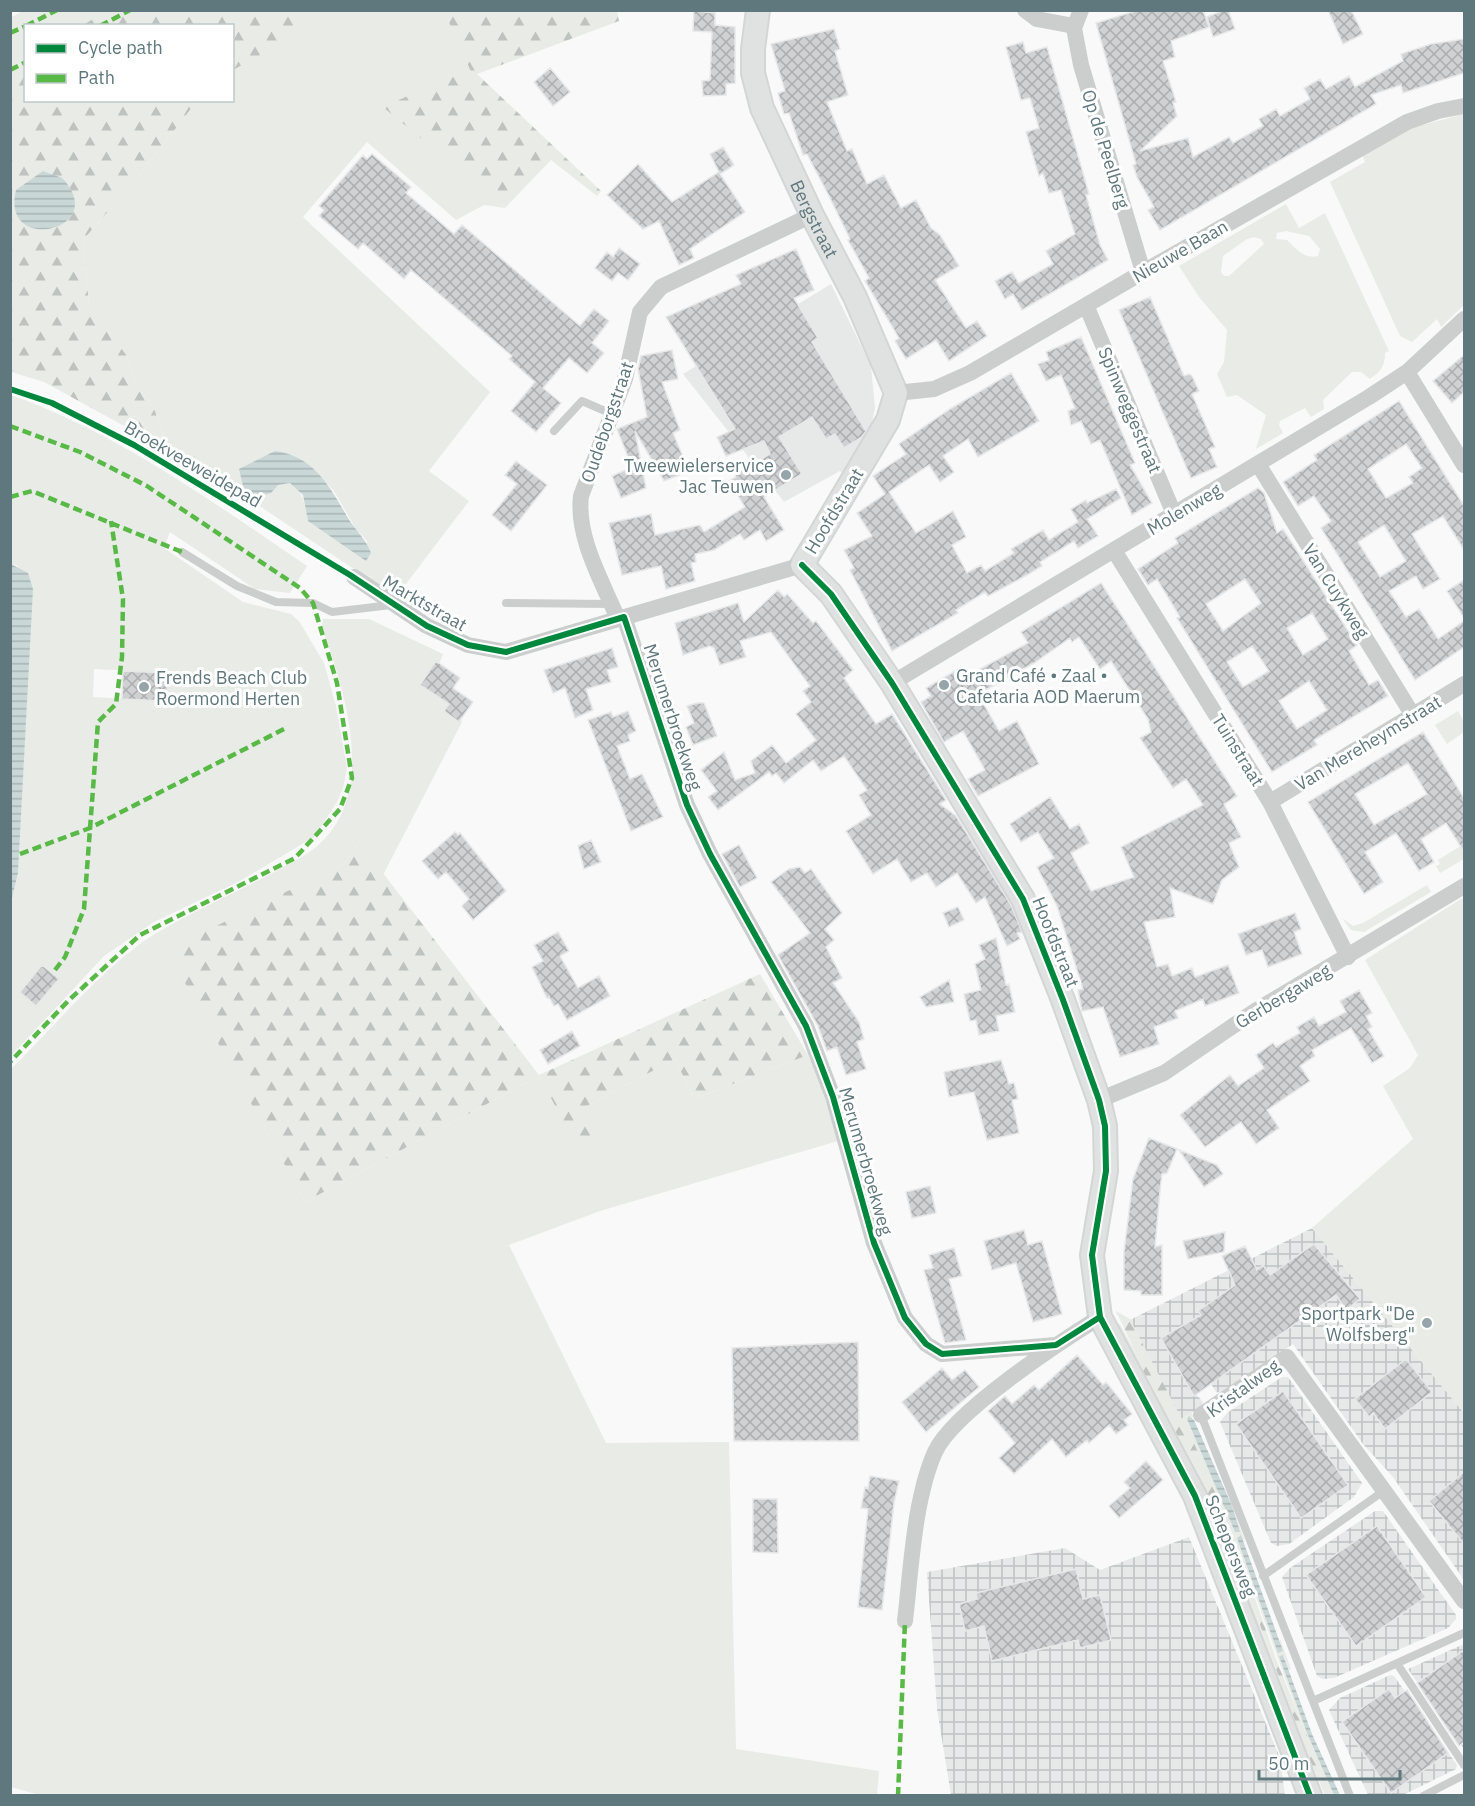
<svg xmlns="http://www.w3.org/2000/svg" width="1475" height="1806" viewBox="0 0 1475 1806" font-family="'IBM Plex Sans',sans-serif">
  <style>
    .built { fill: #e7e9e9 }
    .industrial { fill: url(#industrial-grid) }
    .green { fill: #e8ebe6; fill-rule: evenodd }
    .forest { fill: url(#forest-firs) }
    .water { fill: url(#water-rules) }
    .building { fill: url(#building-cross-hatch); stroke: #e8e8e8; stroke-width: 1.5; fill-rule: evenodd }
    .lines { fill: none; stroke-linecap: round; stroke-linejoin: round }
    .secondary-casing { stroke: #d4d5d6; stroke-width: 26 }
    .lane { stroke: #cccece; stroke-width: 8 }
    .street { stroke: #cccece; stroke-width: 16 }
    .secondary { stroke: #e0e1e1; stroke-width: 22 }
    .quiet { stroke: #58b947; stroke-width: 4.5; stroke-dasharray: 9 4.5; stroke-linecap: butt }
    .cycleway-casing { stroke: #fff; stroke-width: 10 }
    .cycleway { stroke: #00873e; stroke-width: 6 }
    .poi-dot { fill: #95a5a9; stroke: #fff; stroke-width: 2 }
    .labels { text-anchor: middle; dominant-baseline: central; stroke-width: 6; stroke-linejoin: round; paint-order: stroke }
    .street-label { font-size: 18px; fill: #5f787e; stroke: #fff }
    .poi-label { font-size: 18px; fill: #5f787e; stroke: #fff; text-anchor: end }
  </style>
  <defs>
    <pattern id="industrial-grid" width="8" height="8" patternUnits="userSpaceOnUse" patternTransform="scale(1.5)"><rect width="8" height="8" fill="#e7e9e9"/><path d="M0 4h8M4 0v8" fill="none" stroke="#bec2c2"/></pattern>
    <pattern id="forest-firs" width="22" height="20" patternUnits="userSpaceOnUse" patternTransform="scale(1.5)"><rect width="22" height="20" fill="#e8ebe6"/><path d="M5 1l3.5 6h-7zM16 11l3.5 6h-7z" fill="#bfc3c0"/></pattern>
    <pattern id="water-rules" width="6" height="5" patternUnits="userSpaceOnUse" patternTransform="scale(1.5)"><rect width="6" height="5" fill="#cad7d7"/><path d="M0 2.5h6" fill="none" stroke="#a7b3b4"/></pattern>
    <pattern id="building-cross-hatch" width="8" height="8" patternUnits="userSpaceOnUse" patternTransform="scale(1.5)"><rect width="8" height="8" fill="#cfd1d2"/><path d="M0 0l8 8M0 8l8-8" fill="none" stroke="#abaeb0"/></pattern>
  </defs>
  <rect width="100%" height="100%" fill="#f9f9f9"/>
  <path class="built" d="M831,284l40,82 4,42 -7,34 -24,33 -4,-4 -56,31 -101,-128z"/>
  <path class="industrial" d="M1312,1228l152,185v167l-71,-103 -30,-33 -70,-100 -69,49 -8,-1 -5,-8 -15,10 7,8 -1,5 -21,12 -51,-99z
    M1282,1377h6l74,106 -8,14 -65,47 -12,2 -6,-3 -51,-121 7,-9z
    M1375,1511h8l73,104v4l-8,9 -114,50 -11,1 -6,-3 -35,-99 8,-9z
    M1189,1537l91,221 5,37h-334l-14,-86 -10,-137 138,-24 35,22z
    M1464,1644v105l-56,-80z
    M1390,1675l4,1 63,89 -1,4 -53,26h-35l-39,-85 11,-12z"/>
  <path class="green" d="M23,11h85l-25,14 -57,1 -1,48 -14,13 -1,-69z
    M305,11h139l29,64 -20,1 -69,31 121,101 -21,-3 -28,15 -89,-78 -64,75 187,175 -61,79 40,30 -73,96 -162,-108 -66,-39 -13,-39 -19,-26 -9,-29 -38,-51 -6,-65 51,-58 63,-81 35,-1 1,-30 81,-45zM311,467l23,24 22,38 11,12 -1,19 -58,-39c-4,-17 -3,-28 -18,-38l-13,2z
    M1464,114v191l-23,22 -4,-8 -25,23 -12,-6 -70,-154 35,-20 -3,-8 53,-27z
    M1286,204l13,24 26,-15 64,138 -4,2c0,13 -4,18 -15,26l-9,-7h-9l-29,28 1,9 -13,8 -6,-9 -25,13 -1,4 4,8 -27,16 10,-34 -29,-20 -10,2 -10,-23 7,-12 3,-32 -28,-33 -20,-31zM1286,231l23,5 11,13 -2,7c-13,4 -23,-8 -31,-16l-11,-1 1,-6zM1254,237l7,2 3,5 -35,32h-5l-3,-4 2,-16 24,-17z
    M11,395c107,38 203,108 296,171l-17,27 -35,-4 -85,-57 -6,16 79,54 48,12 8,7 25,42 12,43 11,62 -4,20 -6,14 -23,35 -74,44 -86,41 -50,34 -93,100v-154l7,-29 9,-178 -9,-129 -7,-2zM94,669l74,4 -1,28 -74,-4z
    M323,619h46l74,35 -8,21 27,47 -79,153 -24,-33 -14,21 -177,88 137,251 234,-126 46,31 90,-48 19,40 114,-44 8,16 22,70 -238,70 -91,34 97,198 123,-1 7,307 143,22 -2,24 -834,1 -32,-9v-718c42,-41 99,-110 149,-138 41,-24 84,-42 125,-65 10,-6 22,-11 31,-19 64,-53 28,-156 6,-221z
    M1458,711l6,11v10l-17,12 -12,-19z
    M1464,844v15l-24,14 -4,-7 4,-2 -2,-4z
    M1427,885l4,7 -67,40 -13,-2 -9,-12 11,8 10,-3z
    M1464,897v516l-152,-185 101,-89 -30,-53 27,-18 8,-13 -53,-95z
    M1120,1324l23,42 -3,2 63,113 23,50 79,218 -3,1 -87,-236 -98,-189z
    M1192,1413l1,4 -6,2 48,113 -8,-33 2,-2 16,44 -7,-5 40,117 2,-14 11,30 -3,1 -4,-14 -4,1 27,76 27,62h-3c-54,-124 -88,-256 -150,-376z"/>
  <path class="forest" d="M108,10l197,1 10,14 -82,45 -1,-44 -149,-1z
    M444,11h173l2,10 -142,53 124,117 -4,5 -46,-36 -46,48 -122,-101 70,-31 19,-2z
    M25,74l1,26 171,1 -63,81 -51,58 6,65 38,51 9,29 19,26 13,39 -124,-68 -33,-10 -1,-285z
    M359,842l180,233 221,-101 48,81 -114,44 -19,-40 -90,48 9,30 -18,7 -37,-68 -234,126 -138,-252 178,-87z
    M1116,1311l14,8 63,122 37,85 46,133 55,136h-6l-20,-46 -79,-218 -30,-62 -56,-101 2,-2z"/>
  <path class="water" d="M43,171l19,7c50,52 -62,78 -46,12z
    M275,451c39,5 55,36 73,67 8,13 18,21 23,35l-5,8 -58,-40 -5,-26 -13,-12 -12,2 -7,8 -13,4 -14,-7 -5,-21z
    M11,564l17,9 5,16 -15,284 -7,29z
    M1189,1416l5,4 38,86 8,26h-5l-48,-113z
    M1241,1535l42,116 -5,2 -41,-115z
    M1283,1655l29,79 28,61h-6l-27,-62 -28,-77z"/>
  <path class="building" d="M1139,10h64l6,17 -38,14 4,16 -12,4 13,41 -3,1 4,13 -37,35 48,-13 5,19 36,-20 4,6 30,-17 -4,-7 9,-5 8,-5 4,7 30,-17 -6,-11 16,-9 6,10 23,-13 6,11 48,-26 -2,-7 30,-10 33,-5v34l-61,20 -2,-8 -30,10 5,9 -216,126 -12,-20 6,-3 -17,-30 -4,-12 3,-1 -40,-141z
    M1224,10h4l7,19 -22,8 -6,-20z
    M1328,10h23l12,24 -20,10z
    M694,11l21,2v12l20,2v56l-9,1v11l-23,1 -1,-15 8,-1 2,-48 -19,-1z
    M834,29l6,20 -5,2 13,44 -21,7 20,49 5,-2 15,35 17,-9 17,33 15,-8 15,28 9,7 19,31 -24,14 31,48 11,-7 10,15 -38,25 -13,-21 -30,19 -11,-18 4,-3 -34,-57 4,-3 -21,-38 2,-1 -21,-43 -22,-42 -4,1 -14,-42 -5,1 -6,-21 7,-2 -14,-47z
    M1023,42l3,11 21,-6 42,147 -3,1 14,50 8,15 -86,50 -9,-16 -8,5 -10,-18 17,-9 7,11 34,-19 -7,-13 29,-17 -14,-44 -12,3 -6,-20 -4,3 -13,-44 13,-4 -9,-30 -9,2 -15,-53z
    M550,68l20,24 -17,14 -19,-24z
    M723,147l11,18 -14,9 25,38 -55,37 4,9 -15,7 -20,-44 -16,8 -36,-34 31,-31 34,38 47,-30 -9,-18z
    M372,154l39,33 -5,6 48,41 8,-9 118,101 14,-17 15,12 -17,22 12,10 -17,20 -18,-15 -26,30 18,15 -25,29 -25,-21 24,-29 -26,-23 3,-3 -101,-86 -7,9 -41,-36 -5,6 -39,-33 5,-6 -5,-4 44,-51 4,4z
    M619,248l21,16 -12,16 -10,-7 -6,8 -17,-13 12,-16 6,5z
    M796,249l18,41 -20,8 24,40 -6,4 54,89 -4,6 -18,11 -9,-14 -9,5 -14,-22 -33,20 23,37 -38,23 20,33 -18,11 -6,-11 -16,10 -4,-6 -26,16 -19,4 1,8 -5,1 4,18 -29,8 -5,-23 -39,9 -13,-52 42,-9 4,21 45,-10 4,7 41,-25 -16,-26 7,-4 -1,-3 35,-20 -6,-13 -38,15 -9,-19 18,-8 -69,-112 75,-33 -5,-9z
    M1150,297l34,79 5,-2 3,2 7,15 -7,3 23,53 -6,2 8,18 -26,11 -72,-168z
    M1081,337l54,126 -5,2 22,38 -20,12 -32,-75 -9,4 -10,-23 -10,4 -3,-14 7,-3 -14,-33 -15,6 -8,-17 11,-4 -3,-8z
    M672,350l6,29 -16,3 18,48 -7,3 16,38 -25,10 -29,-50 11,57 -25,10 -9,-22 20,-9 -15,-38 30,-12 -9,-48 3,-13z
    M1464,355v37l-12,11 -19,-22z
    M1011,373l28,48 -61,36 -10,-18 -25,17 11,16 -14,10 -11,-17 -40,27 27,41 37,-22 13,26 -14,8 15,28 14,-8 4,6 29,-18 -3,-4 32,-19 6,10 29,-18 -7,-13 15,-9 1,3 29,-14 5,9 -34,21 11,17 -20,12 -4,-7 -34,21 2,4 -15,9 -39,21 -3,-4 -29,18 2,3 -66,38 -42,-81 4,-2 -10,-18 28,-14 -15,-23 28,-19 -12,-18 33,-22 -7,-10 51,-35z
    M1399,401l65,105v44l-21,-34 -31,18 28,45 -17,10 -7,-13 -27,15 17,26 13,-8 19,30 26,-18v26l-49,33 -94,-152 10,-7 -17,-25 -16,10 -15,-24 34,-22 -3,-5zM1406,444l16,24 -13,9 4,6 -27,15 -18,-29zM1384,525l22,36 -26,16 -22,-35z
    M516,461l31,24 -36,46 -19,-16 25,-31 -12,-9z
    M1258,488l6,5 13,40 6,-4 74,116 -8,6 20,34 9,-5 10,16 -74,44 3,5 -45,27 -95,-154 3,-1 -23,-38 -9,6 -10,-16 40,-26 -3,-5zM1245,579l16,24 -38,28 -17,-27zM1312,613l16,26 -25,16 -16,-27zM1252,646l17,25 -26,16 -16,-25zM1309,681l18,29 -30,19 -18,-28z
    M1464,580v38l-17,-27z
    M1101,583l136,213 -13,8 17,33 -12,6 10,24 -17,13 -9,24 -43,-16 5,29 -31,5 13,45 11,-3 4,12 20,-8 3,9 33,-12 11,28 -34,13 -2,-7 -28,12 3,7 -24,9 5,17 -39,13 -17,-50 -21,4 -4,-21 5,-1 -26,-83 -20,-39 17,-9 -16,-26 -17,10 -11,-18 40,-27 20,32 9,-5 10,19 -18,10 20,38 43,-14 -13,-30 82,-42 -17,-26 -13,9 -33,-50 11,-6 -3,-13 -37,-58 -11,8 -21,-32 -7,5 -2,-4 -36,25 -56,31 21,37 18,-10 22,43 -61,32 -10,-17 17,-9 -22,-39 -19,11 -23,-40 10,-6 -5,-8 29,-17 5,9 68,-37 -7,-11z
    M778,590l6,7 3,-3 26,29 3,-2 37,49 -9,8 32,46 16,-10 54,86 -6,4 16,12 55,89 11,27 -5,1 3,6 -13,7 -22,-49 -9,6 -19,-30 -21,14 -9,-14 -16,9 -14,-23 -24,15 -27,-43 25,-16 -12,-20 8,-5 -23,-34 -23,15 -8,-11 -29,23 -8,-10 -4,3 -3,-4 -51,38 -10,-13 9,-6 -16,-21 23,-18 11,28 20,-7 -4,-12 21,-16 14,18 30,-23 -20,-26 15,-12 -8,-11 7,-5 -39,-54 -31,9 6,16 -26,8 -6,-17 -4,-2 -27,9 -8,-32 63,-20 6,19z
    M612,648l6,19 -11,3 4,12 -25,7 7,21 -18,8 -10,-30 -12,5 -9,-23z
    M436,661l24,17 -7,10 20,14 -14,20 -15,-11 5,-7 -29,-19z
    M123,671l45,2 -1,28 -45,-2z
    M697,703h7l13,33 -24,9 -7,-18 8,-4 -7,-17z
    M628,711l8,20 -8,4 2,6 -13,5 13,33 12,-5 21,43 -32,14 -43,-111 23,-8 2,5z
    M1423,732l41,66v54l-18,-29 -25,16 13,23 -15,9 -23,-38 -31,19 18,30 -19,12 -56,-92zM1408,763l19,31 -53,31 -19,-31z
    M455,832l3,3 2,-2 46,58 -33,29 -11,-14 7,-7 -23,-27 -8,7 -16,-18z
    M591,840l10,22 -17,7 -6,-23z
    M739,845l18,33 -17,9 -18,-33z
    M800,867l5,6 6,-4 31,44 -17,16 9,11 -8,7 16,31 -9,5 26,39 5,17 -7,3 9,27 -20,6 -9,-28 -10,4 -9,-25 -40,-71 32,-22 -39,-51 18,-13z
    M958,907l6,13 -15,7 -6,-14z
    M1295,913l6,16 -7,3 8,22 -34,13 -6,-17 -16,5 -8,-21z
    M558,932l11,19 -9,5 18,32 21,-12 11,20 -43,24 -9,-16 -4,2 -5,-9 -2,1 -15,-31 11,-6 -9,-16z
    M996,938l10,47 3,-1 6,28 -19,4 3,15 -20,4 -3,-15 -6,1 -6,-27 17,-4 -6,-26 10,-5 -6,-14z
    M42,965l17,14 -23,27 -16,-14z
    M949,980l5,22 -28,5 -6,-10z
    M1359,990l13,23 -6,3 6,11 -4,2 16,27 -12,7 -21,-35 -39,22 3,6 -15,10 10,15 -43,29 12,18 -23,16 -15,-22 -36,25 -25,-32 50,-40 8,11 26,-18 -8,-13 17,-12 3,4 24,-14 -3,-6 17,-10 5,9 27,-14 -6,-11z
    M572,1031l8,15 -32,18 -8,-14z
    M1001,1060l8,24 5,-1 4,16 -6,1 7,33 -32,7 -13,-48 -25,5 -5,-25z
    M1149,1138l28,11 -10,24 -5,1 -2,17 -5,56 7,-2v50h-21v-4l-17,-1v-38l9,-73z
    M1179,1150l38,15 6,9 -19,13z
    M930,1186l6,27 -24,5 -6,-26z
    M1024,1230l4,15 14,-4 20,73 -29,8 -17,-59 -24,7 -8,-29z
    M1225,1232l-1,20 -36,7 -5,-18z
    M1314,1244l46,55 -14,11 -10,-15 -142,101 -33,-58 40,-23 -3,-4 37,-26 -13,-29 23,-10 12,24 6,-5 7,10z
    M954,1248l8,28 -13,3 17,61 -21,3 -21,-73 9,-2 -4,-13z
    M858,1342l1,99h-125l-2,-93z
    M1077,1355l26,30 3,-3 26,32 -8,6 4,5 -12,9 -7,-9 -20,18 -2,-3 -21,17 -14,-18 -38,35 -15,-16 16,-15 -27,-32 17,-15 7,8 22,-19 5,5z
    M1406,1359l26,33 -47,37 -12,-16 -4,4 -14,-18z
    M942,1368l10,12 13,-10 14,17 -53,45 -24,-30z
    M1283,1391l65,94 -47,33 -65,-94z
    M1146,1461l17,19 -44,38 -10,-12 21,-18 -6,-6z
    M1464,1472v72l-35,-43z
    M870,1476l29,5 -5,22 -12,107 -24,-3 10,-98 -7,-1 4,-21 3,1z
    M753,1499h24l1,54 -25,-1z
    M1377,1526l49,71 -70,49 -50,-71z
    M1076,1569l7,30 17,-4 11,45 -31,8 -2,-8 -86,21 -8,-35 -19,5 -6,-27 18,-5 -1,-6z
    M1464,1650v92l-5,4 -42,-63z
    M1389,1689l6,9 12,-8 41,63 -57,40 -49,-71z"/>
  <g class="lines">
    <g class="secondary-casing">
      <g id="secondary">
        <path id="s1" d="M758,10l-5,39v24l9,35 50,107 43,82 29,68 12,28 -8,27 -86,145 29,29 61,89 131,216 40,101 36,100 6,26 1,45 -14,84 8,62 95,179 115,300"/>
      </g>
    </g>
    <path class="lane" d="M554,431l28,-30 30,13
      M182,552l55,34 39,16 37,1 19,9 59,-7
      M506,603l105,1
      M1201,1415l149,381
      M1263,1576l122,-86
      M1398,1665l66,100
      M1313,1701l151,-68
      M1423,1796l41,-21"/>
    <path class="street" d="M1025,10l12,9 37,7
      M1081,10l-7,18 7,37 62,207
      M1086,305l88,209
      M1407,372l57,93
      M896,393l38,-4 36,-16 173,-101 264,-150 31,-11 26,-5
      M1258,464l156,253
      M1115,552l155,250 78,155
      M354,577l73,49 41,19 38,7 296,-87
      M624,617l63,188 23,49 96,172 27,71 41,146 31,75 21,26 16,10 114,-9
      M618,619c-16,-38 -42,-82 -37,-123l44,-117 15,-67 21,-25 151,-72
      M892,683l477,-286 38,-25 57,-53
      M1270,802l194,-118
      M1099,1100l65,-27 91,-62 209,-125
      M1201,1415l86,-58 177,244
      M905,1621c6,-51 9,-122 30,-169 18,-40 125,-110 165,-135"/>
    <use href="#secondary" class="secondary"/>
    <path class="quiet" d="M26,26l31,-16
      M100,26l30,-16
      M10,33l16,-7
      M10,70l16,-8
      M10,426l70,26 67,34 153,102 13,15 24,80 15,95 -12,31 -45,49 -155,77 -71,65 -59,62
      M10,497l22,-6 150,61
      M20,854l70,-26 194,-99
      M55,970l10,-13 19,-48 14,-187 18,-18 6,-47 1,-58 -12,-78
      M898,1796l7,-175"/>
    <g class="cycleway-casing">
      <path id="cycleway" d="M10,389l42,14 82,42 216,130 77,51 41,19 38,7 118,-35 63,188 23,49 96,172 27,71 41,146 31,75 21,26 16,10 114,-9 44,-28
        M802,565l29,29 61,89 131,216 40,101 36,100 6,26 1,45 -14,84 8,62 95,179 115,300"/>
    </g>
    <use href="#cycleway" class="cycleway"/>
  </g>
  <g class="poi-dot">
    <circle cx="786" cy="475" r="6"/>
    <circle cx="944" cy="685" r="6"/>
    <circle cx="144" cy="687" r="6"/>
    <circle cx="1427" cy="1323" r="6"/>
  </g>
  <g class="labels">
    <g class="street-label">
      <text transform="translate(1106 149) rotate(73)">Op de Peelberg</text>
      <text stroke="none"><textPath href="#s1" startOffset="222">Bergstraat</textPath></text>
      <text transform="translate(1180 251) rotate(-30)">Nieuwe Baan</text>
      <text transform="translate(1130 410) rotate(67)">Spinweggestraat</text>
      <text transform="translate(607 422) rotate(-71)">Oudeborgstraat</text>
      <text transform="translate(193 464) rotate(30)">Broekveeweidepad</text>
      <text transform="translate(1184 509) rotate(-31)">Molenweg</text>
      <text transform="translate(834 511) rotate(-59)">Hoofdstraat</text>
      <text transform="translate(1336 591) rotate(58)">Van Cuykweg</text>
      <text transform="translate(425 603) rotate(30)">Marktstraat</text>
      <text transform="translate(673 717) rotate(72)">Merumerbroekweg</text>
      <text transform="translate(1368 743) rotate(-31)">Van Mereheymstraat</text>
      <text transform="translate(1238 750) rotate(58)">Tuinstraat</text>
      <text transform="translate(1056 942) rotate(68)">Hoofdstraat</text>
      <text transform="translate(1283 996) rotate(-31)">Gerbergaweg</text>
      <text transform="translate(866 1161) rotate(74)">Merumerbroekweg</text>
      <text transform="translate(1243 1388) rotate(-36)">Kristalweg</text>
      <text transform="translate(1231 1546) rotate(68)">Schepersweg</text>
    </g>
    <g class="poi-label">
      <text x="774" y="465">Tweewielerservice<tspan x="774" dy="21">Jac Teuwen</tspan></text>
      <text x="956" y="675" text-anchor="start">Grand Café • Zaal •<tspan x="956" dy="21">Cafetaria AOD Maerum</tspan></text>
      <text x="156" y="677" text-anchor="start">Frends Beach Club<tspan x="156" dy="21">Roermond Herten</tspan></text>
      <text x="1415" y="1313">Sportpark "De<tspan x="1415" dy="21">Wolfsberg"</tspan></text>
    </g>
  </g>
  <rect width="1475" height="1806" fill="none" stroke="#5f787e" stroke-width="24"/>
  <rect x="24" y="24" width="210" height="78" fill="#ffffff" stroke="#bfc9cb" stroke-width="1.5"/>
  <rect x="36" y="44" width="30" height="9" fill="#00873e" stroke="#bfc9cb" stroke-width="1.5"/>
  <text x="78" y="54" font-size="18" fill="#5f787e">Cycle path</text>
  <rect x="36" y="74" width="30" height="9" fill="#58b947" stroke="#bfc9cb" stroke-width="1.5"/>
  <text x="78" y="84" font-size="18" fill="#5f787e">Path</text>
  <path d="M1259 1770v9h141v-9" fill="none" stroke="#5f787e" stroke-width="3"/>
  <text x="1268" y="1770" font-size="18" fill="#5f787e" stroke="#ffffff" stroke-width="4.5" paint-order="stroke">50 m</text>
</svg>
